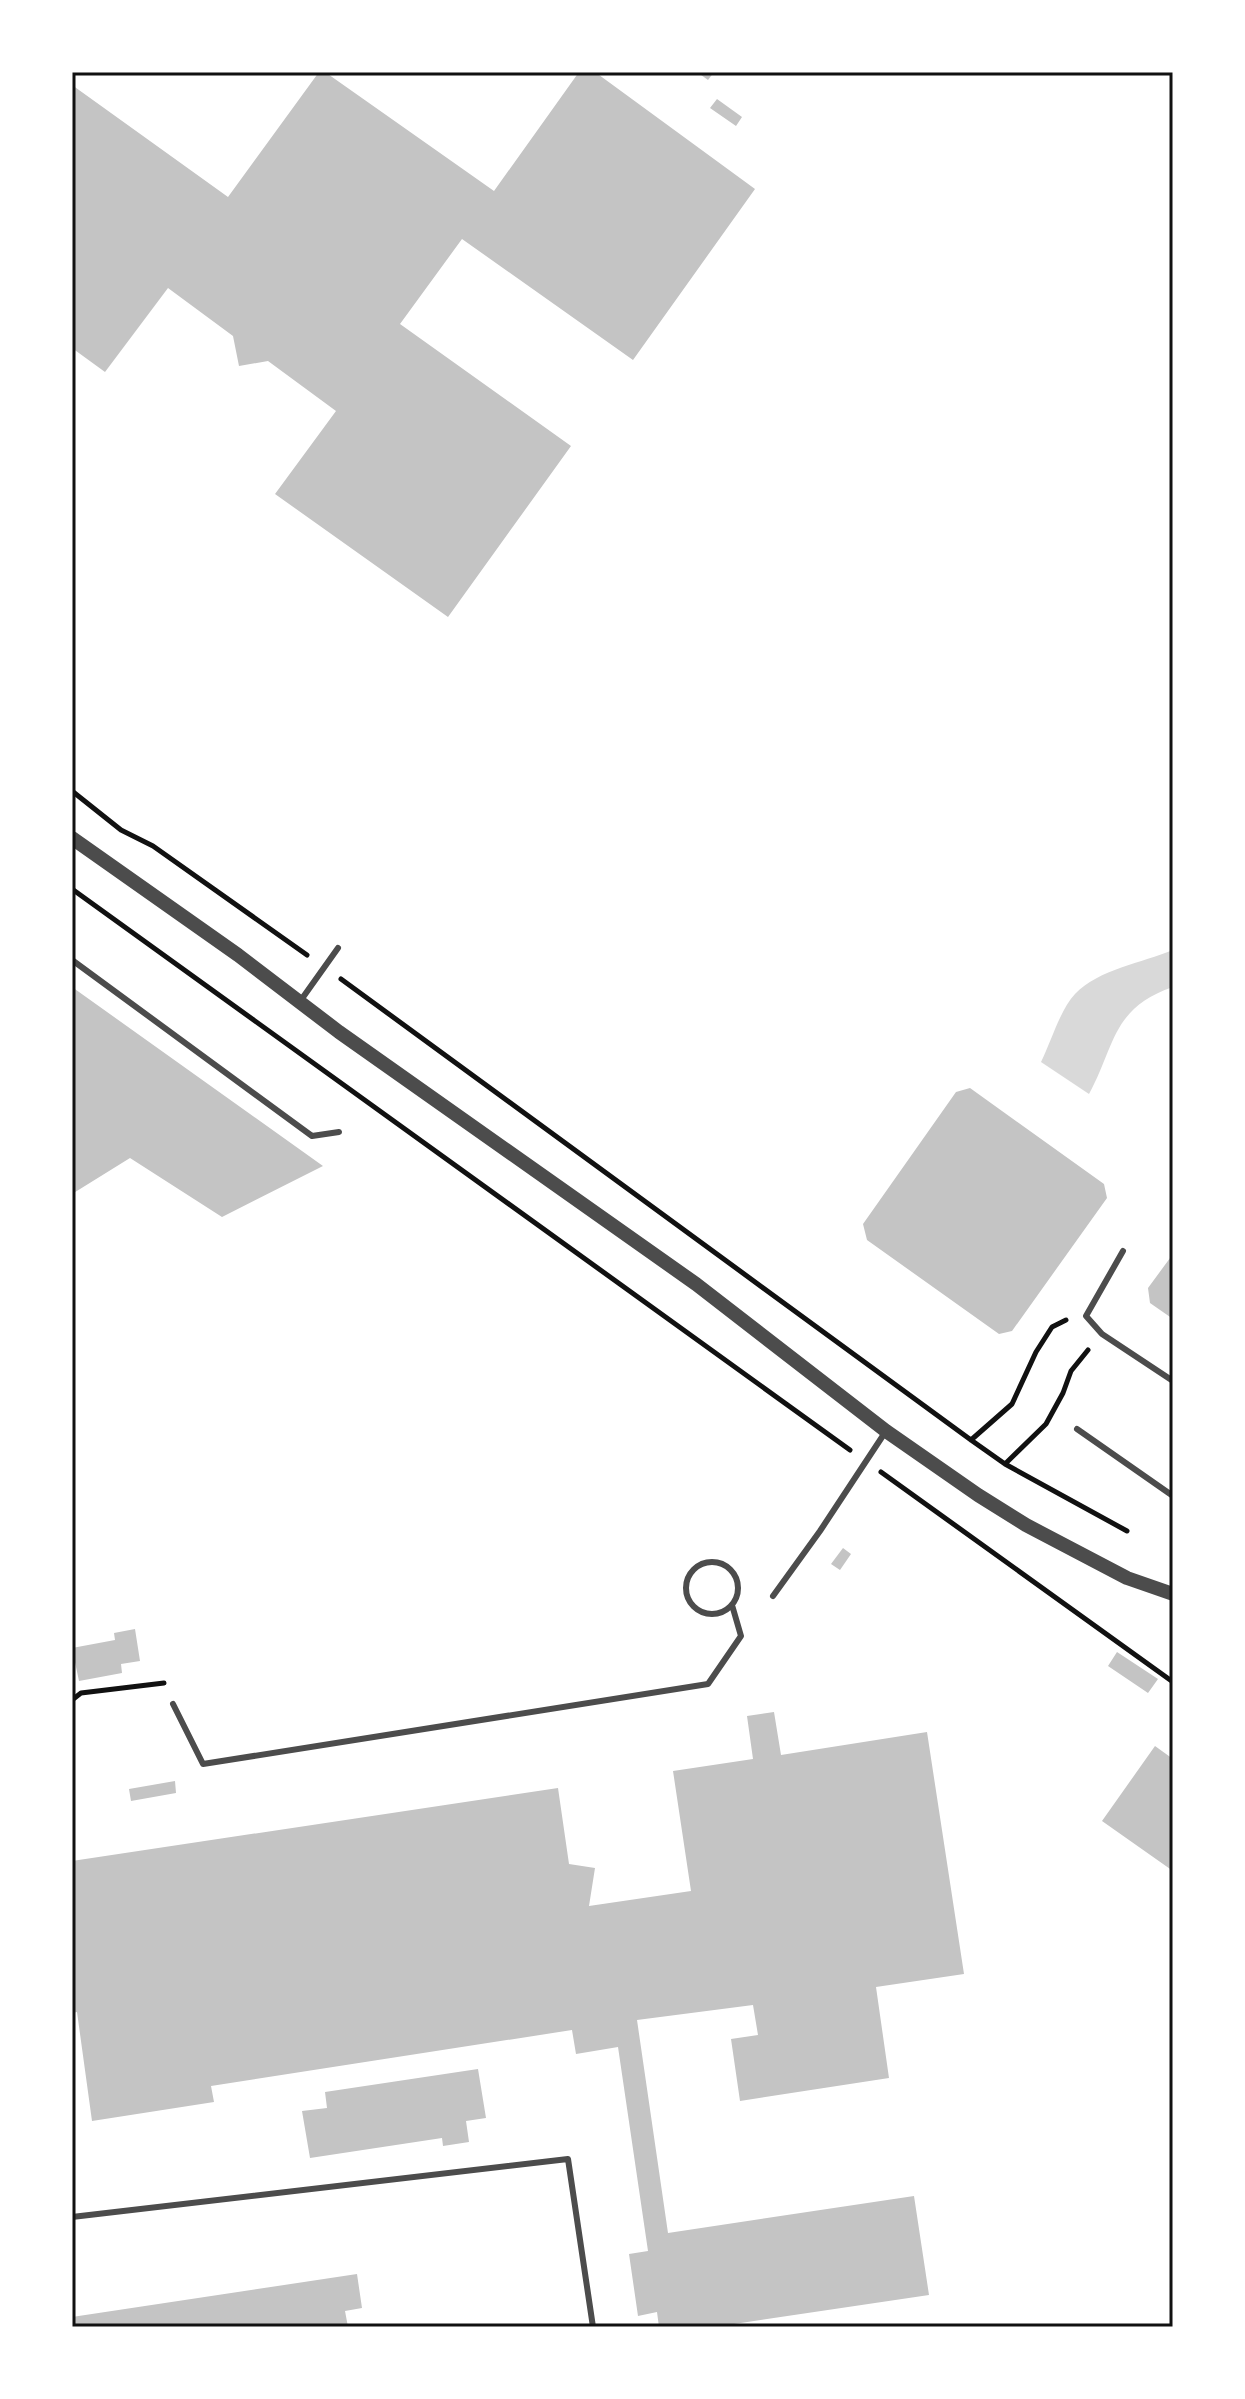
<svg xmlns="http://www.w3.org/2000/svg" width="1245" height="2399" viewBox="0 0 1245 2399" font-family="Figtree,sans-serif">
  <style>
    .water { fill: #d9d9d9 }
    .building { fill: #c4c4c4 }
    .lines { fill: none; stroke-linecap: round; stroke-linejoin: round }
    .path { stroke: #111; stroke-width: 5 }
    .service { stroke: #4c4c4c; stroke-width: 6 }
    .tertiary { stroke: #4c4c4c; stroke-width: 14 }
    .neatline { fill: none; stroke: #111; stroke-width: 3 }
  </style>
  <rect width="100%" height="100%" fill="#fff"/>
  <path class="water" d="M1173,950v37c-62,21 -58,60 -84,107l-48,-32c10,-20 19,-52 34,-68 24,-25 67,-31 98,-44z"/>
  <path class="building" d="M319,72h6l169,119 85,-119h16l160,117 -122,171 -171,-121 -62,85 171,122 -123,171 -173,-123 61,-83 -68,-50 -29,5 -6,-30 -65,-48 -63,84 -33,-24v-263l156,112z
    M697,72h17l-6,8z
    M717,99l25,18 -6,9 -26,-18z
    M72,987l251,179 -101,51 -92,-59 -58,36z
    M970,1088l134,96 3,14 -95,133 -13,3 -132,-94 -4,-16 93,-132z
    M1173,1254v65l-23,-16 -2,-15z
    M843,1548l8,6 -11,16 -9,-6z
    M135,1629l5,32 -19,3 1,9 -43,8 -7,-33 43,-8 -1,-7z
    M1117,1652l41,27 -10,14 -40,-27z
    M774,1712l7,43 146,-23 37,242 -88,13 13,91 -149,23 -9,-62 27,-4 -5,-30 -116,15 31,213 246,-37 15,99 -215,32h-55l-2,-15 -19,4 -9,-62 19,-3 -30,-204 -42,7 -4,-24 -361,56 3,16 -122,19 -15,-109 -5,1v-152l486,-73 11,76 26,4 -6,38 102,-15 -18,-120 80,-12 -6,-43z
    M1155,1746l18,13v112l-71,-50z
    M175,1781l1,12 -45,8 -2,-12z
    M478,2069l8,49 -20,3 3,21 -26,4 -1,-8 -132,20 -8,-47 25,-3 -2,-16z
    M357,2274l5,34 -17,3 3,16h-276v-10z"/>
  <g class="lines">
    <path class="path" d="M72,791l49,39 32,16 154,109
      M72,889l778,561
      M341,979l630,461 34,24 122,67
      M971,1440l41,-36 24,-52 16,-25 14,-7
      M1005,1464l41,-40 17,-31 8,-22 17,-21
      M881,1472l292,210
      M72,1700l9,-7 83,-10"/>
    <path class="service" d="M72,960l240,176 27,-4
      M301,1000l37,-52
      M1123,1251l-37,65 16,18 71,47
      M1077,1429l96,67
      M686 1588a26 26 0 1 1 52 0a26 26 0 1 1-52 0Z
      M773,1596l47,-65 66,-100
      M173,1704l30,60 505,-80 33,-48 -9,-31
      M72,2217l496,-58 25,168"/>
    <path class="tertiary" d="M72,838l166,117 101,77 357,252 190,147 92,64 48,30 101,53 46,16"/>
  </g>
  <rect width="1245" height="2399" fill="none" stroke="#ffffff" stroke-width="148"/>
  <rect x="74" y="74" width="1097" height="2251" class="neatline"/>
</svg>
